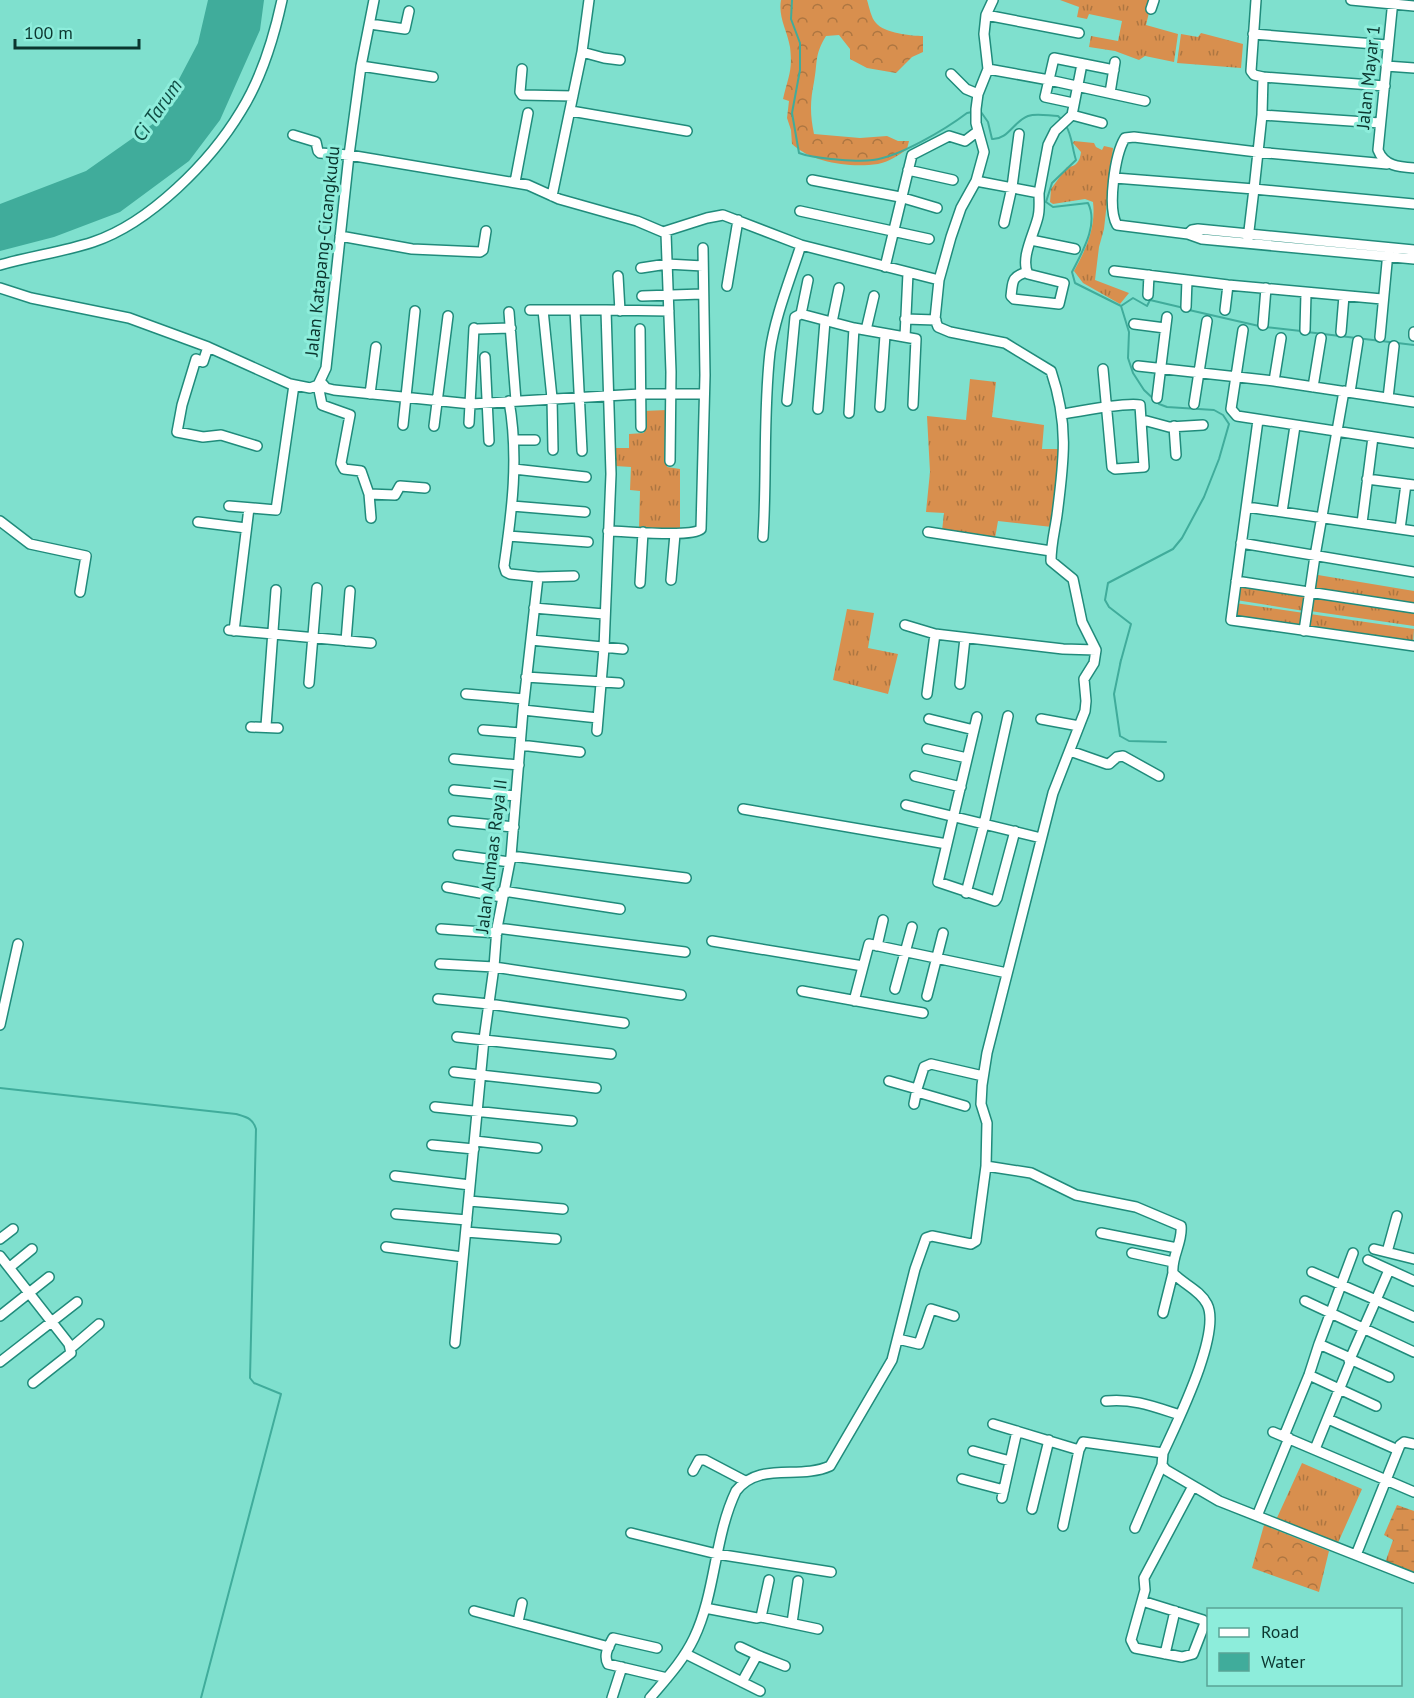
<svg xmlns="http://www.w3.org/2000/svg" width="1414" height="1698" viewBox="0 0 1414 1698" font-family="'PT Sans',sans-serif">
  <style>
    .grass { fill: url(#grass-tufts) }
    .forest { fill: url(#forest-crowns) }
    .wetland { fill: url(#wetland-marsh) }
    .water { fill: #40ac9b }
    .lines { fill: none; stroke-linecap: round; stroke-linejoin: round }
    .stream { stroke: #40ac9b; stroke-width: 2 }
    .minor-casing { stroke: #208b7b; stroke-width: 12 }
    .minor { stroke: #fff; stroke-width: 9 }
    .labels { text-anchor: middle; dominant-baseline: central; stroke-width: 6; stroke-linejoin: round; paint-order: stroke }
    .street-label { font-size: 18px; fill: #0b362f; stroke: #8deddb }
    .water-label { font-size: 20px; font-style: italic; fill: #114f46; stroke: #8deddb }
  </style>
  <defs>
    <pattern id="grass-tufts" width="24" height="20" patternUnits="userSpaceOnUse" patternTransform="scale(1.5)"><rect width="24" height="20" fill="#d88f4e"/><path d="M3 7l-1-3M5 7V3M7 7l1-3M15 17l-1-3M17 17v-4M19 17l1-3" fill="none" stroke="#ad7641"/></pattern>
    <pattern id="forest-crowns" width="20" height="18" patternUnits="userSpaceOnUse" patternTransform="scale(1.5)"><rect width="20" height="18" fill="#d88f4e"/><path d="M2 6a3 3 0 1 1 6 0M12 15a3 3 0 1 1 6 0" fill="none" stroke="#ad7641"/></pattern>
    <pattern id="wetland-marsh" width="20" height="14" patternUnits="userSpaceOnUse" patternTransform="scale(1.5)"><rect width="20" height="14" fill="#d88f4e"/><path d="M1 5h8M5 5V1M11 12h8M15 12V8" fill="none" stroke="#ad7641"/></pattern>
  </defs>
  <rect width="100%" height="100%" fill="#7fe0ce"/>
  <path class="grass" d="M1060,0h92l-6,25 32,9 -4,28 -29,-6 -6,4 -24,-9 -26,-4 2,-11 27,5 4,-20 -33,-7 -2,5 -10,-2 2,-10z
    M1201,33l42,11 -2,24 -64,-5 4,-29 17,3z
    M1074,141l20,2 2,4 6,3 2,-4 9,2 -9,81 -5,18 -4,33 34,13 -9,11 -37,-21 -9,-12c12,-22 22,-43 19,-69l-8,-3 -32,5 -3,-2 1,-13 16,-22c9,0 13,-6 14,-15l-8,-9z
    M970,379l26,3 -4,35 52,8 -2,24h17l-7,78 -54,-6 -3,17 -53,-7 2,-18 -18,-1 4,-40 -3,-56 39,4z
    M667,410v57l13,2v60h-41l1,-38 -10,-1 1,-23 -16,-1 1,-18h13v-14l15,-1 -1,-22z
    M1318,575l96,16v14l-99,-15z
    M1238,586l68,10 -2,15 -68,-11z
    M1312,597l102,15v14l-104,-15z
    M1235,603l69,10 -2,14 -69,-10z
    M847,609l27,4 -6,35 30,6 -10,40 -55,-14z
    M1310,614l104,15 -1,14 -105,-15z
    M1302,1463l60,26 -25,56 -61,-25z"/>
  <path class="forest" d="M781,0h86c2,6 4,18 9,23 8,10 36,13 47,13v16l-11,5 -16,16 -29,-5 -17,-9v-10l-11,-14 -13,1c-12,20 -8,25 -12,46 -4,19 -4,33 0,52l46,4 27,-2 11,5h11l-2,8c-7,6 -19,13 -29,15 -28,4 -65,-1 -86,-20l-1,-14 -4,-12 2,-17 -6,-2c5,-22 10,-28 7,-52 -3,-17 -12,-30 -9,-47z
    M1264,1525l65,26 -10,41 -67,-24z"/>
  <path class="wetland" d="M1397,1505l17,6v63l-29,-11 8,-23 -9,-5z"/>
  <path class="water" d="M208,0h56l-4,30 -40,90 -31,41 -69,51 -66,25 -54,14v-47l86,-33 71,-50 41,-78z"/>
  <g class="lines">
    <path class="stream" d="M792,0l-1,19 9,24v27l-8,43 7,40c11,4 21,5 32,6 14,1 28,3 42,1 26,-3 73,-31 94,-47l5,-1
      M978,112h3l7,10 4,17c16,1 22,-18 36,-23 9,-3 21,0 30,0l5,5
      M1066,126c6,9 6,22 10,34l-24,23 -6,19 7,5 35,-4c11,22 -6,49 -16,69l3,11 46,23 8,26 -1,26 5,15 11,17 15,14 8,3 47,3 9,5 6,9 -10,35 -15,38 -22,41 -9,11 -65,34 -3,17 4,7 22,17 -11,40 1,-4 -7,34 6,42 9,5 37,1
      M1121,306l12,-8 14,8 3,-6 34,8
      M1189,310l70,16
      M1265,327l36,4
      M1307,332l107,13
      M0,1088l236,26c10,3 17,4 20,15l-6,249 4,5 27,11 -80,304"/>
    <g class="minor-casing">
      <path id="minor" d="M1351,0l63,6
        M1393,0l-15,150c6,16 21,17 36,18
        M1151,9l3,-9
        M986,15l93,18
        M370,24l35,5 4,-18
        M1253,34l134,11
        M582,52l22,6 16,2
        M361,66l72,11
        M1386,66l28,2
        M522,69l-2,23 2,3 51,1
        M988,69l61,11 96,21
        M951,74l15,15 12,5
        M1263,77l122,9
        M1110,93l5,-31
        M1073,103l-28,-6 9,-39 60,12
        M571,111l116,20
        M1072,115l30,8
        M1262,115l118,8
        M293,135l23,7 2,9 2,2 29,2 179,30 31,14 78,22 26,11 44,-14 16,-3 78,30 138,35
        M908,170l45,10
        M1115,178l139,11 8,-74 1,-38 -9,-2 -3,-4 5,-71
        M812,180l88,17 37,11
        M976,181l63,12 9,-48 7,-14 17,-16 10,-51
        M515,182l13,-69
        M552,196l30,-144 7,-52
        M800,211l129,28
        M1004,223l8,-36 7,-53
        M666,233l5,139 -1,89
        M1188,234l-71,-9c-10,-17 -2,-71 8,-87l9,-1 123,15 130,12
        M340,236l72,13 68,3 3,-2 3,-19
        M1248,239l6,-50 160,15
        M1031,240l44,9
        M1414,250l-216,-21 -6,1 -4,4 14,5 212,20
        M0,265c31,-9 63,-13 93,-23 57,-19 118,-81 148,-131 20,-32 33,-74 41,-111
        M885,267l27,-112 37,-19 16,5 13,-10
        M641,268l26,-4 36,2
        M1114,271l114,14 154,14
        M1027,272c-16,5 -14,9 -16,24l3,3 45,5 5,-21 -36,-9c-8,-16 6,-40 10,-57 2,-8 1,-16 1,-24
        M618,276l2,35
        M727,286l11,-66
        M0,288l31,10 98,20 79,29 82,37 20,4 8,-3 8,-17 23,-213 12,-89 13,-66
        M1148,295l1,-20
        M642,296l60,-2
        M1186,307l1,-27
        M530,310h13l9,88 1,52
        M543,310h32l7,141
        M575,310h31l5,164 -7,174 -7,83
        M606,310l63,1
        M1225,310l3,-25
        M509,312l7,89
        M801,314l53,14 62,11 -3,66
        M905,319l31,1
        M832,322l7,-34
        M1134,324l31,4
        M1263,325l3,-37
        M478,329l33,-1
        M640,329l1,98
        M866,330l8,-34
        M1243,330l-12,79 6,7 177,27
        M1305,330l1,-37
        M1341,332l3,-36
        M1414,332v4
        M905,337l3,-64
        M1380,337l8,-85
        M208,347l-5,15 -7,-3 -14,46 -5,27 26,5 18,-2 36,11
        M485,357l4,84
        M1138,366l136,15 140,21
        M320,381l6,7 8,2 137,14 169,-10h63
        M1274,381l7,-43
        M318,385l4,20 28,10 -9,48 3,6 17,2 8,23 2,24
        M1313,387l8,-49
        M1350,392l8,-51
        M370,394l6,-47
        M1157,398l10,-81
        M1388,398l6,-52
        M787,401l8,-84 6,-3 7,-34
        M1194,404l13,-83
        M880,407l5,-72
        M818,409l7,-88
        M849,413l5,-85
        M1063,414c17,-3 63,-12 77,-9l4,62 -29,2 -3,-2 -9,-98
        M1143,420l26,7 34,-2
        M1258,420l-27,200 183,26
        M469,423l5,-95
        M403,425l12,-114
        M434,426l14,-110
        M1174,426l2,29
        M515,440h20
        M514,469l72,8
        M1367,479l47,6
        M369,494l26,1 5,-9 25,2
        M229,506l47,4 18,-125
        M512,506l73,6
        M1247,507l167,24
        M1282,512l13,-86
        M0,521l30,23 56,12 -6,36
        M198,522l48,6
        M1362,523l11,-86
        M1400,529l6,-45
        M608,531c18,0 83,7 93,-2l4,-154 -2,-127
        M928,532l123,19
        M508,536l80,6
        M763,537c4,-62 0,-124 7,-185 5,-36 20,-72 31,-107
        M1241,543l173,29
        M538,577l36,-1
        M671,580l4,-46
        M1236,581l178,27
        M640,583l3,-51
        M534,608l70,6
        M905,625l30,9 128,15 33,1
        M229,630l142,13
        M234,631l15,-123
        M1304,631l11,-75 29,-165
        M531,640l92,9
        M346,641l4,-50
        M526,677l93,6
        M309,683l8,-95
        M960,684l5,-46
        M466,694l58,5
        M927,694l8,-60
        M523,710l75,8
        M977,717l-39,165 57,19 2,-3 18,-67
        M929,719l45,11
        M1041,719l38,7
        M266,726l10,-136
        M251,727l27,1
        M483,730l38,3
        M520,745l60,7
        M927,749l40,9
        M1070,751l37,13h2l8,-7 6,-1 36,20
        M454,759l65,6
        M915,776l46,11
        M454,790l62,6
        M906,805l135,33
        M743,809l204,35
        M453,821l61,6
        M458,855l52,7
        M511,856l175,22
        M447,887l55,10
        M503,891l117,18
        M966,893l18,-69 24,-108
        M497,928l188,24
        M441,929l56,4
        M712,941l151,25
        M877,946l6,-26
        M440,964l54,3 187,28
        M895,989l17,-62
        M802,991l121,22
        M927,996l16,-63
        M438,999l51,5 135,19
        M854,1001l15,-57 138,29
        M0,1025l18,-81
        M457,1037l154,17
        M454,1072l142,16
        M889,1081l28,8 7,-22 7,-3 52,12
        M917,1092l48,14
        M914,1104l3,-15
        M435,1107l137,14
        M475,1141l62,7
        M432,1145l42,4
        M986,1166l45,7 45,22 60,12 45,19c2,16 -10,31 -8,47 10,11 27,17 34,31 15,29 -31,120 -44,149l-1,12 4,5 53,31 195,77
        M395,1176l75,9
        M469,1201l94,8
        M396,1214l71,6
        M466,1232l90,7
        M1101,1233l76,15
        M0,1239l13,-10
        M386,1247l77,10
        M1374,1249l40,10
        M1387,1252l10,-36
        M1132,1253l41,9
        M0,1256l69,88 2,9 -38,30
        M1368,1260l46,21
        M10,1267l22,-18
        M1312,1272l64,28 13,-30
        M1305,1301l109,51
        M1163,1313l10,-40
        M0,1316l49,-39
        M898,1339l21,5 12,-35 23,7
        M455,1343l29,-304 10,-72 3,-39 14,-72 12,-146 15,-133 -28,-3 -4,-2 -2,-6c8,-55 15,-109 5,-165
        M1319,1344l34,-91
        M71,1348l28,-24
        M0,1362l77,-60
        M1309,1375l67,31
        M1389,1377l-39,-18 26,-59 38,17
        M1106,1401c27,-3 49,6 74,14
        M1328,1419l70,31
        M993,1424l86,26
        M1273,1432l113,48 14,-35 4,-3 10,2
        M1284,1436l25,-61 10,-31 29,13 2,6 -35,86
        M973,1451l37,10
        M693,1471l6,-11h6l40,21
        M962,1479l42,11
        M1002,1498l15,-67
        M1032,1509l17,-69
        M1257,1516l32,-78
        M1063,1526l16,-76 4,-8 80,11
        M1135,1528l27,-63
        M631,1533l86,21 114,18
        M1356,1555l30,-75 28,12
        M1142,1601l61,19 2,3 -12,31 -11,3 -47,-9 -4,-8 14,-50 -1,-12 49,-92
        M705,1608l52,10 4,-1 8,-37
        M474,1611l135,36
        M761,1617l57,12
        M518,1622l4,-19
        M792,1623l6,-42
        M740,1647l17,8
        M657,1648l-44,-10c-4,8 -10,17 -5,26l59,14
        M686,1654l74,37
        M1165,1654l10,-43
        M742,1682l15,-27 28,11
        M612,1698l10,-31
        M650,1698c16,-19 33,-37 44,-60 22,-46 20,-101 42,-147 23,-30 63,-11 94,-25l62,-106 23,-91 11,-31 6,-2 39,8 5,-3 10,-75 1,-43 -6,-19 1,-19 5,-32 66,-260 32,-82 1,-10 -2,-22 10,-16 2,-13 -14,-28 -9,-43 -22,-18c0,-17 4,-31 6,-46 7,-54 12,-91 -6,-144l-46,-28 -55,-11 -12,-5 -3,-8 4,-39 12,-43 10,-29 15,-27 8,-29 -8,-29v-14l2,-15 10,-25 -4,-35 2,-19 7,-15"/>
    </g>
    <use href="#minor" class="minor"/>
  </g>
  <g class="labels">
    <g class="street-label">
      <text transform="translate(1368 77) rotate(-84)">Jalan Mayar 1</text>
      <text transform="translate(322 251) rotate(-84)">Jalan Katapang-Cicangkudu</text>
      <text transform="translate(491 856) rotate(-83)">Jalan Almaas Raya II</text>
    </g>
    <g class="water-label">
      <text transform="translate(157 110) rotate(-55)">Ci Tarum</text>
    </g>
  </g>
  <rect x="1207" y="1608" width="195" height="78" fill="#8deddb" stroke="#59a496" stroke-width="1.5"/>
  <rect x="1219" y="1628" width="30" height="9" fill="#ffffff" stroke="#59a496" stroke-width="1.5"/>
  <text x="1261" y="1638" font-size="18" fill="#0b362f">Road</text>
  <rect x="1219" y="1653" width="30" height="18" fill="#40ac9b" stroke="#59a496" stroke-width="1.5"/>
  <text x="1261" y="1668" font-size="18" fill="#0b362f">Water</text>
  <path d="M15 39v9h124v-9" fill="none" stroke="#0b362f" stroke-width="3"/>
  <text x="24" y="39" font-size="18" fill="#0b362f" stroke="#8deddb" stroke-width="4.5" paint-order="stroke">100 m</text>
</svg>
